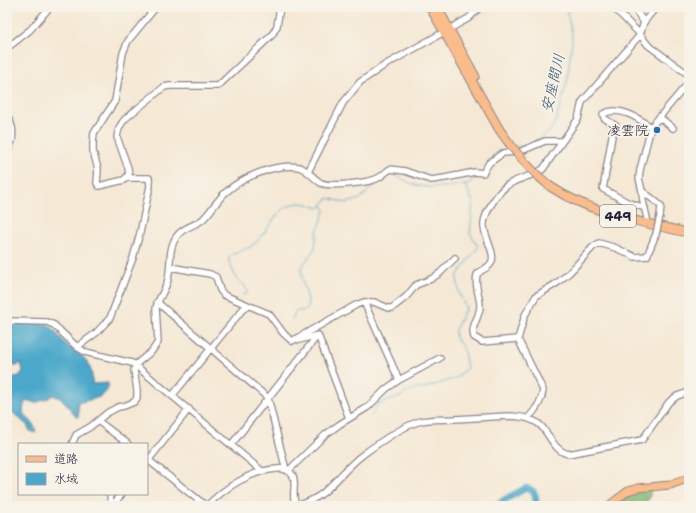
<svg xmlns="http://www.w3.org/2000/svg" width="696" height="513" viewBox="0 0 696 513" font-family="'Shantell Sans','Klee One',sans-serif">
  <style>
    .forest { fill: #81b875; stroke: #526d58 }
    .water { fill: #4ca8ca; stroke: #376582 }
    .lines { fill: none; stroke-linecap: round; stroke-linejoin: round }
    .stream { stroke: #4ca8ca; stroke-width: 1 }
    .river { stroke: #4ca8ca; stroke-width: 7 }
    .minor-casing { stroke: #8c8588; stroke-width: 8 }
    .major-casing { stroke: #8c8588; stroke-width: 9 }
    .highway-casing { stroke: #8c8588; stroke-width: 10 }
    .minor { stroke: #fff; stroke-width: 5.5 }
    .major { stroke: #fabc8b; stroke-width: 7 }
    .highway { stroke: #fabc8b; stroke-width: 8 }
    .minor-bridge-casing { stroke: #8c8588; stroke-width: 8; stroke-linecap: butt }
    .highway-bridge-casing { stroke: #8c8588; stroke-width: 10; stroke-linecap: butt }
    .minor-bridge { stroke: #fff; stroke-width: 5.5 }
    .highway-bridge { stroke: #fabc8b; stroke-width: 8 }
    .poi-dot { fill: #1f6fb2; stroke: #f7f3e8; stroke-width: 1.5 }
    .labels { text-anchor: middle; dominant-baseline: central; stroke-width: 3.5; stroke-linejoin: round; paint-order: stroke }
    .shield { fill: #f7f3e8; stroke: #62616f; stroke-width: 1 }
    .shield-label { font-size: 13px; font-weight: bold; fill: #22223b }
    .poi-label { font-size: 14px; fill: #22223b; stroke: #f7f3e8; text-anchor: end }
    .water-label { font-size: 15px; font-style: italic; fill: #335874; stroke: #f7f3e8 }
  </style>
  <rect width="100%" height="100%" fill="#f7f3e8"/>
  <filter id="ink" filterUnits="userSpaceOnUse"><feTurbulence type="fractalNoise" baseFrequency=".025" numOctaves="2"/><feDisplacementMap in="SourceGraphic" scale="8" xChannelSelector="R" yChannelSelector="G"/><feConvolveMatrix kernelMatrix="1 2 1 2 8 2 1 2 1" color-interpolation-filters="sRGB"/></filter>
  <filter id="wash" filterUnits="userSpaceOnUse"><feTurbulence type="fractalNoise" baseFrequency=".012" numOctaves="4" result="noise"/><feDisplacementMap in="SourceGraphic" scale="16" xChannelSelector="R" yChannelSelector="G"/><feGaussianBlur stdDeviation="0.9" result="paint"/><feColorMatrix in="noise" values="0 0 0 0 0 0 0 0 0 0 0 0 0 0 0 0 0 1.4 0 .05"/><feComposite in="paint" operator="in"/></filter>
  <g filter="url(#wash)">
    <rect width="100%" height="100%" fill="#f5e8d4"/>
    <path class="forest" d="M639,489l12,1 -2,9 -7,7h-27l13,-12z"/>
    <path class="water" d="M7,322l40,2c8,4 12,14 19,20 13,12 19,9 25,27 1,5 2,8 1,13l16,-1c2,16 -19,16 -30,20l1,10 -2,5c-9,-10 -11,-20 -25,-23l-3,3 -14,5 -6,-2 -4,1c-5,16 2,12 8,22 2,3 2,6 3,9l-6,-2 -3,-6 -20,-17v-30c8,-3 10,2 16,-7l-2,-8 -4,3h-3l-1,-3 -6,-4z"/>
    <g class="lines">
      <path class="stream" d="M517,146l8,1 25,-15 7,-14 10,-36 5,-41v-7l-6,-27
        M489,160l9,-9 4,-1
        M389,173l1,-1c8,3 13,8 20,11 19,8 36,3 56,2
        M467,185l11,-9
        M243,295l5,-3 -4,-7 -8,-7 -8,-19c6,-8 18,-8 26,-15 16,-13 21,-38 45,-41 6,-1 15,4 21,5l8,-10 19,5 13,-4 18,-18
        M292,319l4,-8 11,-1 1,-11 -5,-16 -2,-15 14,-20 2,-16 8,-21 -2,-6
        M371,416l7,-12 22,-7 9,-7 16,-2 31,-10 11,-10 -4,-21 -8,-9v-8l11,-22 -7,-15 -2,-17 21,-29 -8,-14 3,-31 -7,-16"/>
      <path class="river" d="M497,506l7,-6 22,-12c10,2 10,9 10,18"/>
    </g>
  </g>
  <g filter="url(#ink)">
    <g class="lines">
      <g class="minor-casing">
        <path id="minor" d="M156,7l-28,34 -5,12 -8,48 -21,32 -1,10v8l5,18 -1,14 2,3 25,-6 5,-6 -1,-6 -11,-31c1,-8 4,-14 9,-19l38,-31 6,-1h48l54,-51 5,-9 3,-19
          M613,7l24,24 11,14 41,30
          M633,7l11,15
          M7,48l23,-18 20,-23
          M7,117c8,9 7,25 0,35
          M659,117l14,11
          M308,172l35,-69 17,-21 25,-17 84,-47 11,-11
          M642,191c0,10 3,18 5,27
          M645,208l-18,-6 -24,-13 9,-53 4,-10 -12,-8 -1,-4c16,-9 35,4 48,13
          M660,216l1,-10 -7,-6 -12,-9 -3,-13 1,-8 11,-43 38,-45
          M170,267l40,7 6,3 4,13 4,5 45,19 15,20 8,7
          M157,302l111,96 18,72
          M364,302l35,78
          M7,321l40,1 7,3 23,22 8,5 47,11 3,2 127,106
          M318,335l31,83
          M518,339l-36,3 -8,-5c-4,-11 6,-20 6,-31 0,-9 -6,-22 -3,-31 3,-6 13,-6 15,-14 2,-5 -1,-12 -3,-17 -2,-7 -6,-14 -5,-21 1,-10 10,-24 17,-32 11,-13 30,-13 42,-22l35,-50 4,-17 58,-67 4,-13 12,-15
          M299,340l19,-5
          M292,341l64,-36 8,-3h10l14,6h4l14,-11 10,-12 15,-6 9,-6 15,-15
          M77,347l19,-14 14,-15 23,-60 7,-25 10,-47 -1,-8h-23
          M172,396l71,-87 5,-3
          M528,418c8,-8 14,-16 15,-28l-25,-51 7,-24 11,-19 21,-13 13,-11 23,-25 6,-4 17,5 19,9 12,-1 9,-22
          M98,421l30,23
          M72,444l4,-9 14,-8 17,-14 11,-6 6,-1 10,-4 3,-4v-8l-3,-20 1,-5 17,-14 6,-9 -2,-34c2,-9 8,-16 11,-25 5,-15 0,-34 10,-47 6,-9 17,-10 25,-16 9,-8 15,-20 24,-28 17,-15 50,-29 73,-25 8,2 15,12 22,16 9,4 48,0 57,-5 4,-2 8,-6 12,-9l15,2 26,9 14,-2 30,-6 8,1 6,-10 14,-10 16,-1 26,-11h17
          M231,445l87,-110
          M147,459l59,47
          M147,462l42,-53
          M288,471l37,-36 15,-11 28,-17 18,-18 13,-9 41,-22
          M110,494l1,12
          M112,506l10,-12
          M207,506c17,-18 45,-36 70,-37 6,-1 13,1 16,7 4,9 -3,21 4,30 9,-3 19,-7 27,-14 13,-11 23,-25 37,-36 16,-12 41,-30 60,-35 11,-2 23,-2 34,-2 17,-1 34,-2 52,-3 11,0 24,1 33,9 10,9 13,25 28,29l74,-14 27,-38 8,-6 12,-4"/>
      </g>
      <g class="major-casing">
        <path id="major" d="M608,506l20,-15 10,-3 32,-3 19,-7"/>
      </g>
      <g class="highway-casing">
        <path id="highway" d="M430,7l69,122
          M437,7l38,69
          M551,187c41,27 91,35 138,46"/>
      </g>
      <use href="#minor" class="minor"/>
      <use href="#major" class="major"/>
      <use href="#highway" class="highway"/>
      <g class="minor-bridge-casing">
        <path id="minor-bridge" d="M656,234l4,-18"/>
      </g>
      <g class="highway-bridge-casing">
        <path id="highway-bridge" d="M499,129c15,22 30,41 52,58"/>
      </g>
      <use href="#minor-bridge" class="minor-bridge"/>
      <use href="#highway-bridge" class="highway-bridge"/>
    </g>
  </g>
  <circle class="poi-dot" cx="657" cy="130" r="4"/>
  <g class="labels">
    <rect class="shield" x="600" y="205" width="36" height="22" rx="3"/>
    <g class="shield-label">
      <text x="618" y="216">449</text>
    </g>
    <g class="poi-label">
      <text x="649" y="130">凌雲院</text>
    </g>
    <g class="water-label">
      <text transform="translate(553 83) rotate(-77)">安座間川</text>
    </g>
  </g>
  <rect width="696" height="513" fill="none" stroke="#f7f3e8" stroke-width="24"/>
  <rect x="18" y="443" width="130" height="52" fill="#f7f3e8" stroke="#a29fa3"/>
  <rect x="26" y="456" width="20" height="6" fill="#fabc8b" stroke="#a29fa3"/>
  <text x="54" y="463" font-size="12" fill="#22223b">道路</text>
  <rect x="26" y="473" width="20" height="12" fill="#4ca8ca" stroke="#a29fa3"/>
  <text x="54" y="483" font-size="12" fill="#22223b">水域</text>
</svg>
